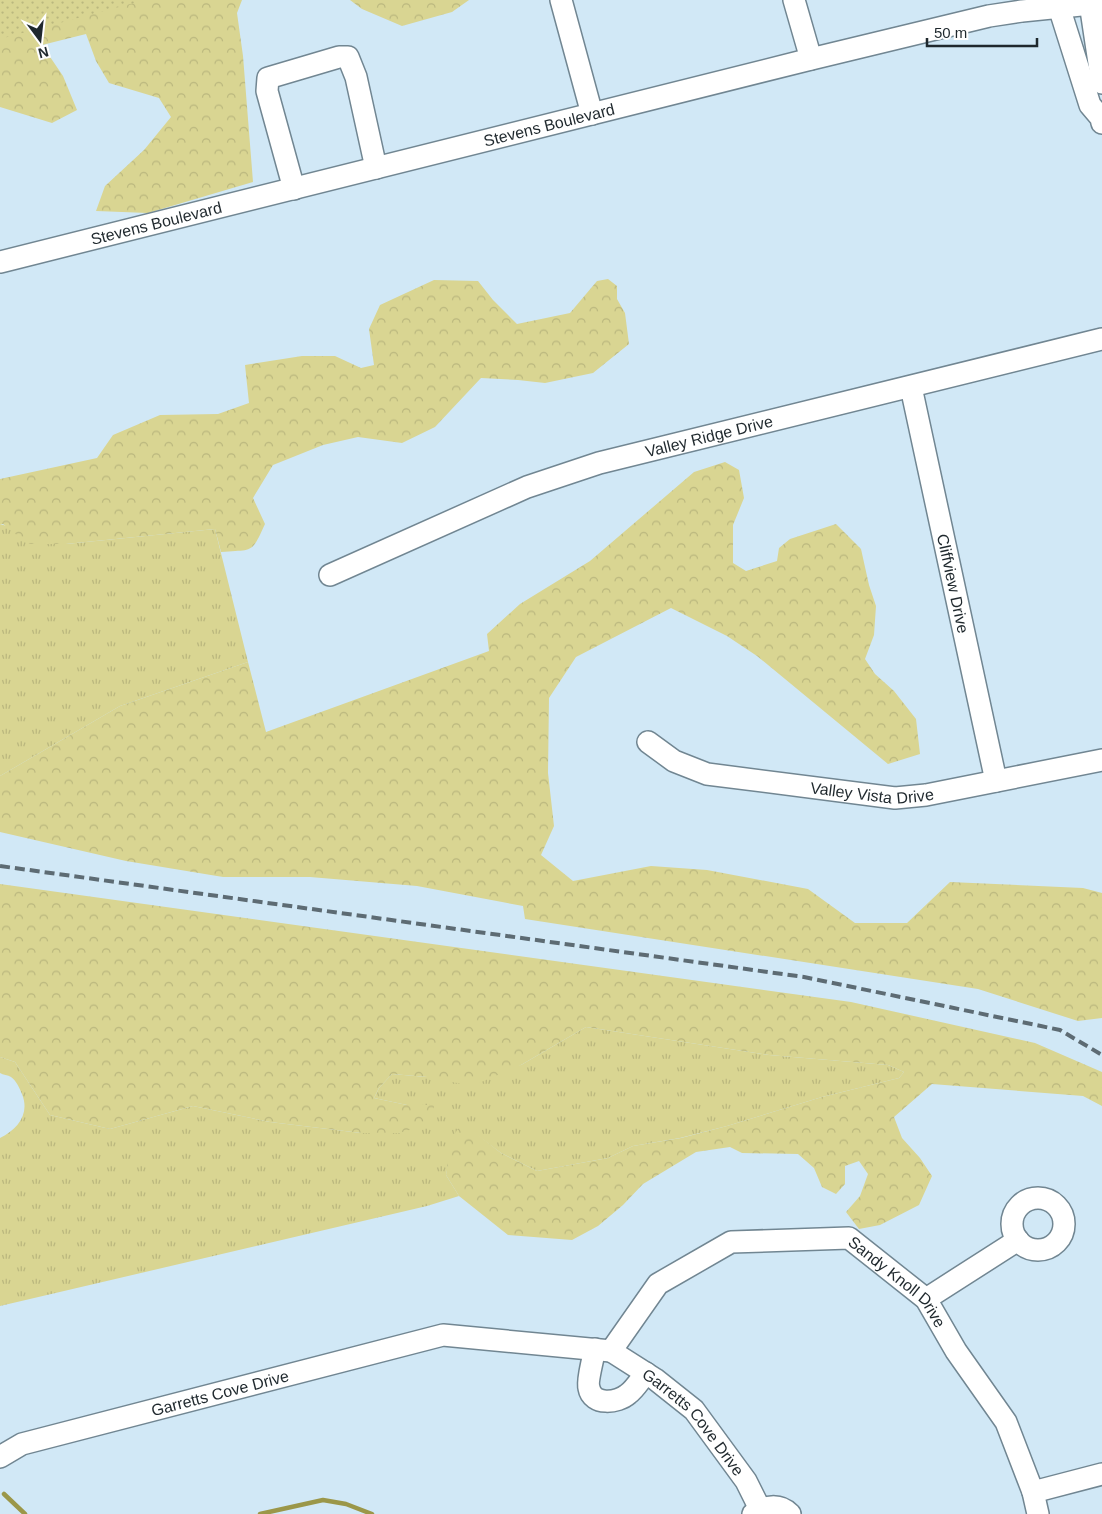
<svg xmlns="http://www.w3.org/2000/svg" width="1102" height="1514" viewBox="0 0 1102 1514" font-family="Helvetica,sans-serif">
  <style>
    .grass { fill: url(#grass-tufts) }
    .forest { fill: url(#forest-crowns) }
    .park { fill: url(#park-dots) }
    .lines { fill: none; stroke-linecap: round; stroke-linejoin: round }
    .stream { stroke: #9b9749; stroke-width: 4.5 }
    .minor-casing { stroke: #718692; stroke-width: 24 }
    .minor { stroke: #fff; stroke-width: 21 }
    .rail { stroke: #5d6b73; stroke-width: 4; stroke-dasharray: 10 5; stroke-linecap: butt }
    .labels { text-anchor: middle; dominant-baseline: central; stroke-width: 4.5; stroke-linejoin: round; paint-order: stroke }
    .street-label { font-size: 16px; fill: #1f282d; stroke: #fff }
  </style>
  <defs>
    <pattern id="grass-tufts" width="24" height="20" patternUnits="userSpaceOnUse" patternTransform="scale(1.25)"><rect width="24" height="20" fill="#d9d592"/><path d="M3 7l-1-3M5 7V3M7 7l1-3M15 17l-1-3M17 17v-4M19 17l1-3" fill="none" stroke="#bab77e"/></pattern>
    <pattern id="forest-crowns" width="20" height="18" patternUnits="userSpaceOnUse" patternTransform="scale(1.25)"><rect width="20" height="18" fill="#d9d592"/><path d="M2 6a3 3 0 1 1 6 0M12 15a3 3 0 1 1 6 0" fill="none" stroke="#bab77e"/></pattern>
    <pattern id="park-dots" width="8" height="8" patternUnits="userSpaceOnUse" patternTransform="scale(1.25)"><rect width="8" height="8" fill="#d9d592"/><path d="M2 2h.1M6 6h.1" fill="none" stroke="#bab77e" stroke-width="1.8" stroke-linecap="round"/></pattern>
  </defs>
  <rect width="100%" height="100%" fill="#d1e8f6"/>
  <path class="grass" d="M0,524l66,20 149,-15 33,133 -128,44 -120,70z
    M586,1027l183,28 119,10 16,7 -5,6 -77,19 -95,29 -47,12 -47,8 -25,12 -71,13 -36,-18 -28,-21 -24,28 -3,15 13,21 -32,10 -427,100v-168c18,-9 30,-24 22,-44 -2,-5 -6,-14 -11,-17 -3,-2 -8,-2 -11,-4v-16l15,5 35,53 60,14 83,-23 77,16 91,11h38l35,-28h-27l-33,-7 5,-10 13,-14 35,3 94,-12z"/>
  <path class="forest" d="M0,0h242l-5,13 6,43 10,126 -105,31 -52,-2 9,-25 39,-36 27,-33 -12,-19 -50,-15 -13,-22 -10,-27 -44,11 21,31 14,34 -25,13 -52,-16z
    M350,0h119l-17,12 -50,14 -40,-17z
    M608,279l9,7v13l8,14 4,31 -36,29 -48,10 -27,-3 -37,-2 -46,49 -33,16 -44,-6 -35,8 -50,20 -20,33 12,26c-14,31 -12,25 -44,28l-6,-23 -149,15h-38l-25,-20h-3v-45l97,-21 16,-23 47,-20 58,-1 31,-11 -4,-38 57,-9h33l26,12 13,-3 -5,-36 11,-24 54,-25 44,1 15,19 24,24 53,-11 27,-32z
    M725,462l14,8 5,28 -11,27v38l13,8 31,-10 2,-13 11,-9 46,-15 25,25 8,36 7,21 -2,29 -9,24 10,15 19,17 22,28 4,35 -32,10 -131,-108 -30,-20 -56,-28 -95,49 -27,41 -1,75 6,53 -13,29 32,26 78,-15 56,4 101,19 47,34h52l43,-41 133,6 19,5v125l-24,3 -100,-32 -453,-70 -2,-13 -106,-20 -107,-9h-87l-97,-16 -126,-29v-56l120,-70 128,-44 18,70 223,-81 -2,-17 33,-30 70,-43 104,-89z
    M0,884l851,118 184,41 67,29v34l-19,-10 -151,-12 -38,33 8,21 18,20 12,18 -13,29 -39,20 -21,4 -13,-17 14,-16 8,-22 -9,-13 -14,5v18l-9,10 -14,-7 -8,-19 -16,-14 -56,-1 -12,-6 -34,5 -53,32 -20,21 -25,21 -26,14 -64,-5 -49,-39 -13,-21 5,-35 8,-13 14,4 28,22 36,18 71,-13 25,-12 48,-8 46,-12 95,-29 77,-19 5,-6 -16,-7 -119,-10 -183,-28 -65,38 -49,21 -45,-9 -35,-3 -13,14 -5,10 33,7h27v18l-35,10h-38l-91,-11 -77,-16 -83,23 -60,-14 -35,-53 -15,-5z"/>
  <path class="park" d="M0,0h145l-145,39z"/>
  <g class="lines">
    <path class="stream" d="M4,1494l21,20
      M260,1514l63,-14 23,4 26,10"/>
    <g class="minor-casing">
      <g id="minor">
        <path d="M561,0l31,114"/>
        <path d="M794,0l17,59"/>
        <path d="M1090,3l12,80"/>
        <path d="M1059,7l31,98 11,13 1,5"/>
        <path d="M294,189l-27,-98 1,-13 71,-21h9l8,20 20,91"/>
        <path id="s1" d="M0,262l811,-203 178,-43 33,-5 80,-8"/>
        <path id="s2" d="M911,387l85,394"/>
        <path id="s3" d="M330,575l197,-88 72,-24 503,-124"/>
        <path id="s4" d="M648,742l26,19 33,13 188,24 31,-3 176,-35"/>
        <circle cx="1038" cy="1224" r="26"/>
        <path d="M926,1299l92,-59"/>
        <path d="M595,1349c-2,9 -8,33 -6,39 3,18 29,15 39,6 7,-5 12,-14 18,-21"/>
        <path id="s5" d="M611,1351l44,28 39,31 52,71 14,28"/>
        <path id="s6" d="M0,1457l22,-13 421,-109 168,16 47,-67 73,-42 118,-4 77,61 30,52 50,71 27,70 5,22"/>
        <path d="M1033,1492l69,-18"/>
        <path d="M753,1514c12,-8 26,-11 37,0"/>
      </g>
    </g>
    <use href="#minor" class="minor"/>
    <path class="rail" d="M0,866l804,111 256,53 42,25"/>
  </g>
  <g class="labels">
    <g class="street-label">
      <text stroke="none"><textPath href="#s1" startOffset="566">Stevens Boulevard</textPath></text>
      <text stroke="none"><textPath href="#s1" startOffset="161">Stevens Boulevard</textPath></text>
      <text stroke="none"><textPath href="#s3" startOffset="405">Valley Ridge Drive</textPath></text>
      <text stroke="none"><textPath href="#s2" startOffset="201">Cliffview Drive</textPath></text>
      <text stroke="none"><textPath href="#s4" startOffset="234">Valley Vista Drive</textPath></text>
      <text stroke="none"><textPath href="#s6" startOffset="979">Sandy Knoll Drive</textPath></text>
      <text stroke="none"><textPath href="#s6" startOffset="230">Garretts Cove Drive</textPath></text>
      <text stroke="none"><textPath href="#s5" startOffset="110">Garretts Cove Drive</textPath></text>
    </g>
  </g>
  <g transform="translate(40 40) rotate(165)" stroke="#ffffff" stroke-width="4" paint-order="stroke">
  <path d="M0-4L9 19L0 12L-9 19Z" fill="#1f282d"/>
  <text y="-8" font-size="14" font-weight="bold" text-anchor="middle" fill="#1f282d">N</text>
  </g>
  <path d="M927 38v8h110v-8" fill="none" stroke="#1f282d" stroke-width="2.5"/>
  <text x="934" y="38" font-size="15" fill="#1f282d" stroke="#ffffff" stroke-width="4" paint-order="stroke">50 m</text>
</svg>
